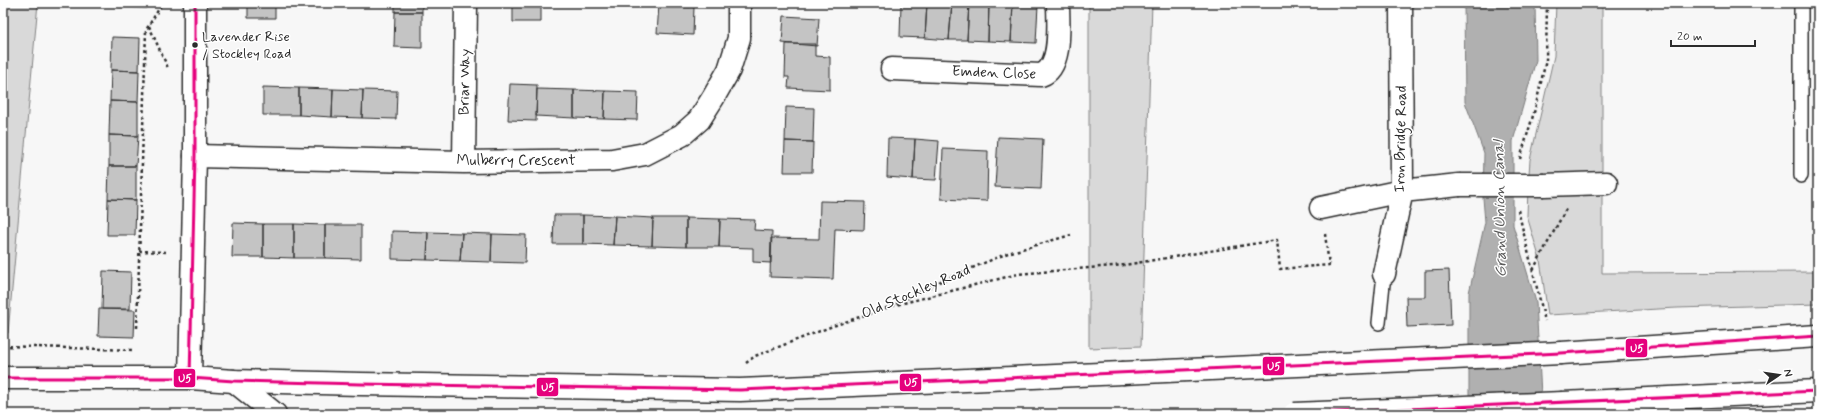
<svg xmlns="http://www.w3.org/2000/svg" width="1821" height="417" viewBox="0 0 1821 417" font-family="Mynerve,sans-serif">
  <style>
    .green { fill: #d9d9d9; stroke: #828282 }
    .water { fill: #b0b0b0; stroke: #7b7b7b }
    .building { fill: #c4c4c4; stroke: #2b2b2b }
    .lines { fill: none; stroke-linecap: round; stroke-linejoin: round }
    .lane-casing { stroke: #2b2b2b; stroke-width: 16 }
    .street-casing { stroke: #2b2b2b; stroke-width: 25 }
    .secondary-casing { stroke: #2b2b2b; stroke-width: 25 }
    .primary-casing { stroke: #2b2b2b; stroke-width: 25 }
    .path { stroke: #2b2b2b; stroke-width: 2.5; stroke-dasharray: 3 3; stroke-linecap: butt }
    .lane { stroke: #fff; stroke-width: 13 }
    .street { stroke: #fff; stroke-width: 22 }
    .secondary { stroke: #fff; stroke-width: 22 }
    .primary { stroke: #fff; stroke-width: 22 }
    .street-bridge-casing { stroke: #2b2b2b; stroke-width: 25; stroke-linecap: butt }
    .primary-bridge-casing { stroke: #2b2b2b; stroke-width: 25; stroke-linecap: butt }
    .street-bridge { stroke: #fff; stroke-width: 22 }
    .primary-bridge { stroke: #fff; stroke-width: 22 }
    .bus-1-casing { stroke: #fff; stroke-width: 6 }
    .bus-1 { stroke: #e5007d; stroke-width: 3 }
    .bus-dot { fill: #2b2b2b; stroke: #fff; stroke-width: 1.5 }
    .labels { text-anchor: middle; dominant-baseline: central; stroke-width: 3; stroke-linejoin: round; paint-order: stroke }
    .bus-label { font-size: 14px; fill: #2b2b2b; stroke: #fff; text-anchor: start }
    .street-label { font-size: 15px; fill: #2b2b2b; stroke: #fff }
    .water-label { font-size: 16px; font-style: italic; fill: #5a5a5a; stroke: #fff }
    .line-badge { stroke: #fff; stroke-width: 1.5 }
    .badge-label { font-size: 11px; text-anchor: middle; font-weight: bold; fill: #fff }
  </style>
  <rect width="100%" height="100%" fill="#f7f7f7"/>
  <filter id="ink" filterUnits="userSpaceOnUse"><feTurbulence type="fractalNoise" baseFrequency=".025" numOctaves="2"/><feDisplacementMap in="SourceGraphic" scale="8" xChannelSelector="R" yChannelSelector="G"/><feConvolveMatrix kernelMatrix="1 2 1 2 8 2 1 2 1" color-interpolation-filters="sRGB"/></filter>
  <g filter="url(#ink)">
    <path class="green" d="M3,3h35l-30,330h-5z
      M1089,3h63l-11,343 -52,2z
      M1556,3h46v270l216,-1v32l-141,4 -129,7 -8,-55 -13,-44 1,-28 2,-28 24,-104z
      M1818,410v4h-111z"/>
    <path class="water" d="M1464,3h71l1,57 -23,81v84l23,77 6,112h-73v-121l16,-71 -2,-24 1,-45 -19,-51z"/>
    <path class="building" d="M119,3h28v5l-28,-1z
      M248,3h27v15h-27z
      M395,3h27v9h-27z
      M513,3h28v19h-28z
      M663,3h27v4l-28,-1z
      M901,3h26l-2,35 -25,-1z
      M927,3h25l-3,37 -24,-2z
      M952,3h17l-2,37h-18z
      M969,3h20l-1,38 -21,-1z
      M989,3h24l-2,39 -23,-1z
      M1013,3l25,2 -2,38 -25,-1z
      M659,5l35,2 -1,28 -36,-2z
      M395,12h27v36l-28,-1z
      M784,16l35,2 -2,28 -35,-3z
      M112,37l28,1 -1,33 -28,-1z
      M786,44h29v12l15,1v33l-42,-2 1,-11h-4z
      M111,70l28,1 -1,31 -28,-1z
      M510,84l27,1 -1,36 -28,-1z
      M263,87l36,1v27h-36z
      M299,88l34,1 -1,28 -33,-2z
      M333,89l30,1 -1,28 -30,-1z
      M537,89l37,1v28l-38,-2z
      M363,90l34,1 -1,28 -34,-1z
      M574,90l31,1 -1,28 -30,-1z
      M605,91l33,1 -1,28 -33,-1z
      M110,101l28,1v34l-29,-1z
      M786,107l28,1 -1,34 -28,-1z
      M109,135l29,1 -2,30h-27z
      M998,137l45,2 -2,50 -46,-2z
      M888,138l27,1 -2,40 -26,-2z
      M915,139l24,2 -3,39 -23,-1z
      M785,141l28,1 -1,30h-28z
      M943,149l45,2 -1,50 -46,-2z
      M109,166h27v34l-28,-1z
      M108,199l28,1 -1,35h-28z
      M820,201l45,1 -1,28 -29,-1 -2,50 -63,-2 1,-39 48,1z
      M554,215h29v29h-30z
      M583,215l32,1 -2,29 -30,-1z
      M615,216l38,2 -1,28 -39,-1z
      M653,218h33v29l-34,-1z
      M686,218l34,1 -1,28h-33z
      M720,219l35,1 -1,10 18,1 -1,32 -18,-1v-14l-34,-1z
      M233,223l30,1v33h-31z
      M263,224h31v34l-31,-1z
      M294,224l31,1v33h-31z
      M325,225h36v34l-36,-1z
      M392,231l36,1 -1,28 -35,-1z
      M428,232l34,1 -2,28 -33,-1z
      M462,233l30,1 -1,28 -31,-1z
      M492,234l34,1 -1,28 -34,-1z
      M1449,270l2,55 -44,2 -1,-30h19v-26z
      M103,271l28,1 -1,37h-28z
      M99,309l36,1 -1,27 -36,-1z"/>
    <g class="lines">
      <g class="lane-casing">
        <path id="lane" d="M1801,3v173
          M1379,323l5,-49"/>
      </g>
      <g class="street-casing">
        <path id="street" d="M892,69l149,6c22,-8 17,-52 17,-72
          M195,156l269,6 148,-2 33,-6 37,-19 17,-15 14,-22 16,-28 10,-32v-35
          M464,162l2,-159
          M1544,185l62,-2
          M1321,208l81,-17 57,-6
          M1384,274l18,-83 -1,-188
          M234,381l41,33"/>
      </g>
      <g class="secondary-casing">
        <path id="secondary" d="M190,378l5,-222v-153"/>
      </g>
      <g class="primary-casing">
        <path id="primary" d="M1561,353l257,-17
          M3,378h187l44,3 127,3 379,6 382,-17
          M1563,403l255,-12"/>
      </g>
      <path class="path" d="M149,26l19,42
        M1520,159l15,-50 11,-49 1,-57
        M1518,210l27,111
        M139,251l28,1
        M1533,270l33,-61
        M892,306l126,-32 106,-9 153,-25 3,29 49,-4 -4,-31
        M137,328l9,-298 14,-23v-4
        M3,346l130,4
        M746,363l9,-7 78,-30 59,-20 49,-25 67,-28 63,-18"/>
      <use href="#lane" class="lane"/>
      <use href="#street" class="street"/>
      <use href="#secondary" class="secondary"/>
      <use href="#primary" class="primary"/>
      <g class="street-bridge-casing">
        <path id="street-bridge" d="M1459,185h85"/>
      </g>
      <g class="primary-bridge-casing">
        <path id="primary-bridge" d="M1122,373l439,-20
          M1294,414l269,-11"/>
      </g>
      <use href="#street-bridge" class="street-bridge"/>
      <use href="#primary-bridge" class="primary-bridge"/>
      <g class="bus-1-casing">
        <path id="bus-1" d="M3,378h187l44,3 127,3 379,6 821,-37 257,-17
          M190,378l5,-222v-153
          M1294,414l524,-23"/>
      </g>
      <use href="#bus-1" class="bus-1"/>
    </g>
  </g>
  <circle class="bus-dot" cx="195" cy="45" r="3.5"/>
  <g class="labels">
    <g class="bus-label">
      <text x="202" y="37">Lavender Rise<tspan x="202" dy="17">/ Stockley Road</tspan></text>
    </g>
    <g class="street-label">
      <text transform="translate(994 73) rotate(2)">Emden Close</text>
      <text transform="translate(465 82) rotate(-89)">Briar Way</text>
      <text transform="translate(1401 139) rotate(-89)">Iron Bridge Road</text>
      <text x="516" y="161">Mulberry Crescent</text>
      <text transform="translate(916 292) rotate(-23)">Old Stockley Road</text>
    </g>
    <g class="water-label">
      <text transform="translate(1500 209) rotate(-91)">Grand Union Canal</text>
    </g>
  </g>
  <g class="line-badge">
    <rect x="1625" y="338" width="23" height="20" rx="4" fill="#e5007d"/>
    <rect x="1262" y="356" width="23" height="20" rx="4" fill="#e5007d"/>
    <rect x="173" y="368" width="23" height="20" rx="4" fill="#e5007d"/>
    <rect x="899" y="373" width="23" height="19" rx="4" fill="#e5007d"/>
    <rect x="536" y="377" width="23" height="20" rx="4" fill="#e5007d"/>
  </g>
  <g class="badge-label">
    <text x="1637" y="352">U5</text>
    <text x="1274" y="370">U5</text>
    <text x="185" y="382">U5</text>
    <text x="911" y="386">U5</text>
    <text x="548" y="391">U5</text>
  </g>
  <rect width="1821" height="417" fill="none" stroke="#fff" stroke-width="16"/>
  <rect x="8" y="8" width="1805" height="401" fill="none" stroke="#2b2b2b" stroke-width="1.5" filter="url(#ink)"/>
  <g transform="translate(1779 375) rotate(77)" stroke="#ffffff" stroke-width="3" paint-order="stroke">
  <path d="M0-3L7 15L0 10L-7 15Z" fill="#2b2b2b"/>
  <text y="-6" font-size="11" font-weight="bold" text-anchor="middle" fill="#2b2b2b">N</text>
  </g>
  <path d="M1671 40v6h84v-6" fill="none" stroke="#2b2b2b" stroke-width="2"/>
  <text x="1677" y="40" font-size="12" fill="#2b2b2b" stroke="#ffffff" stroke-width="3" paint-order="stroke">20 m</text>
</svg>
